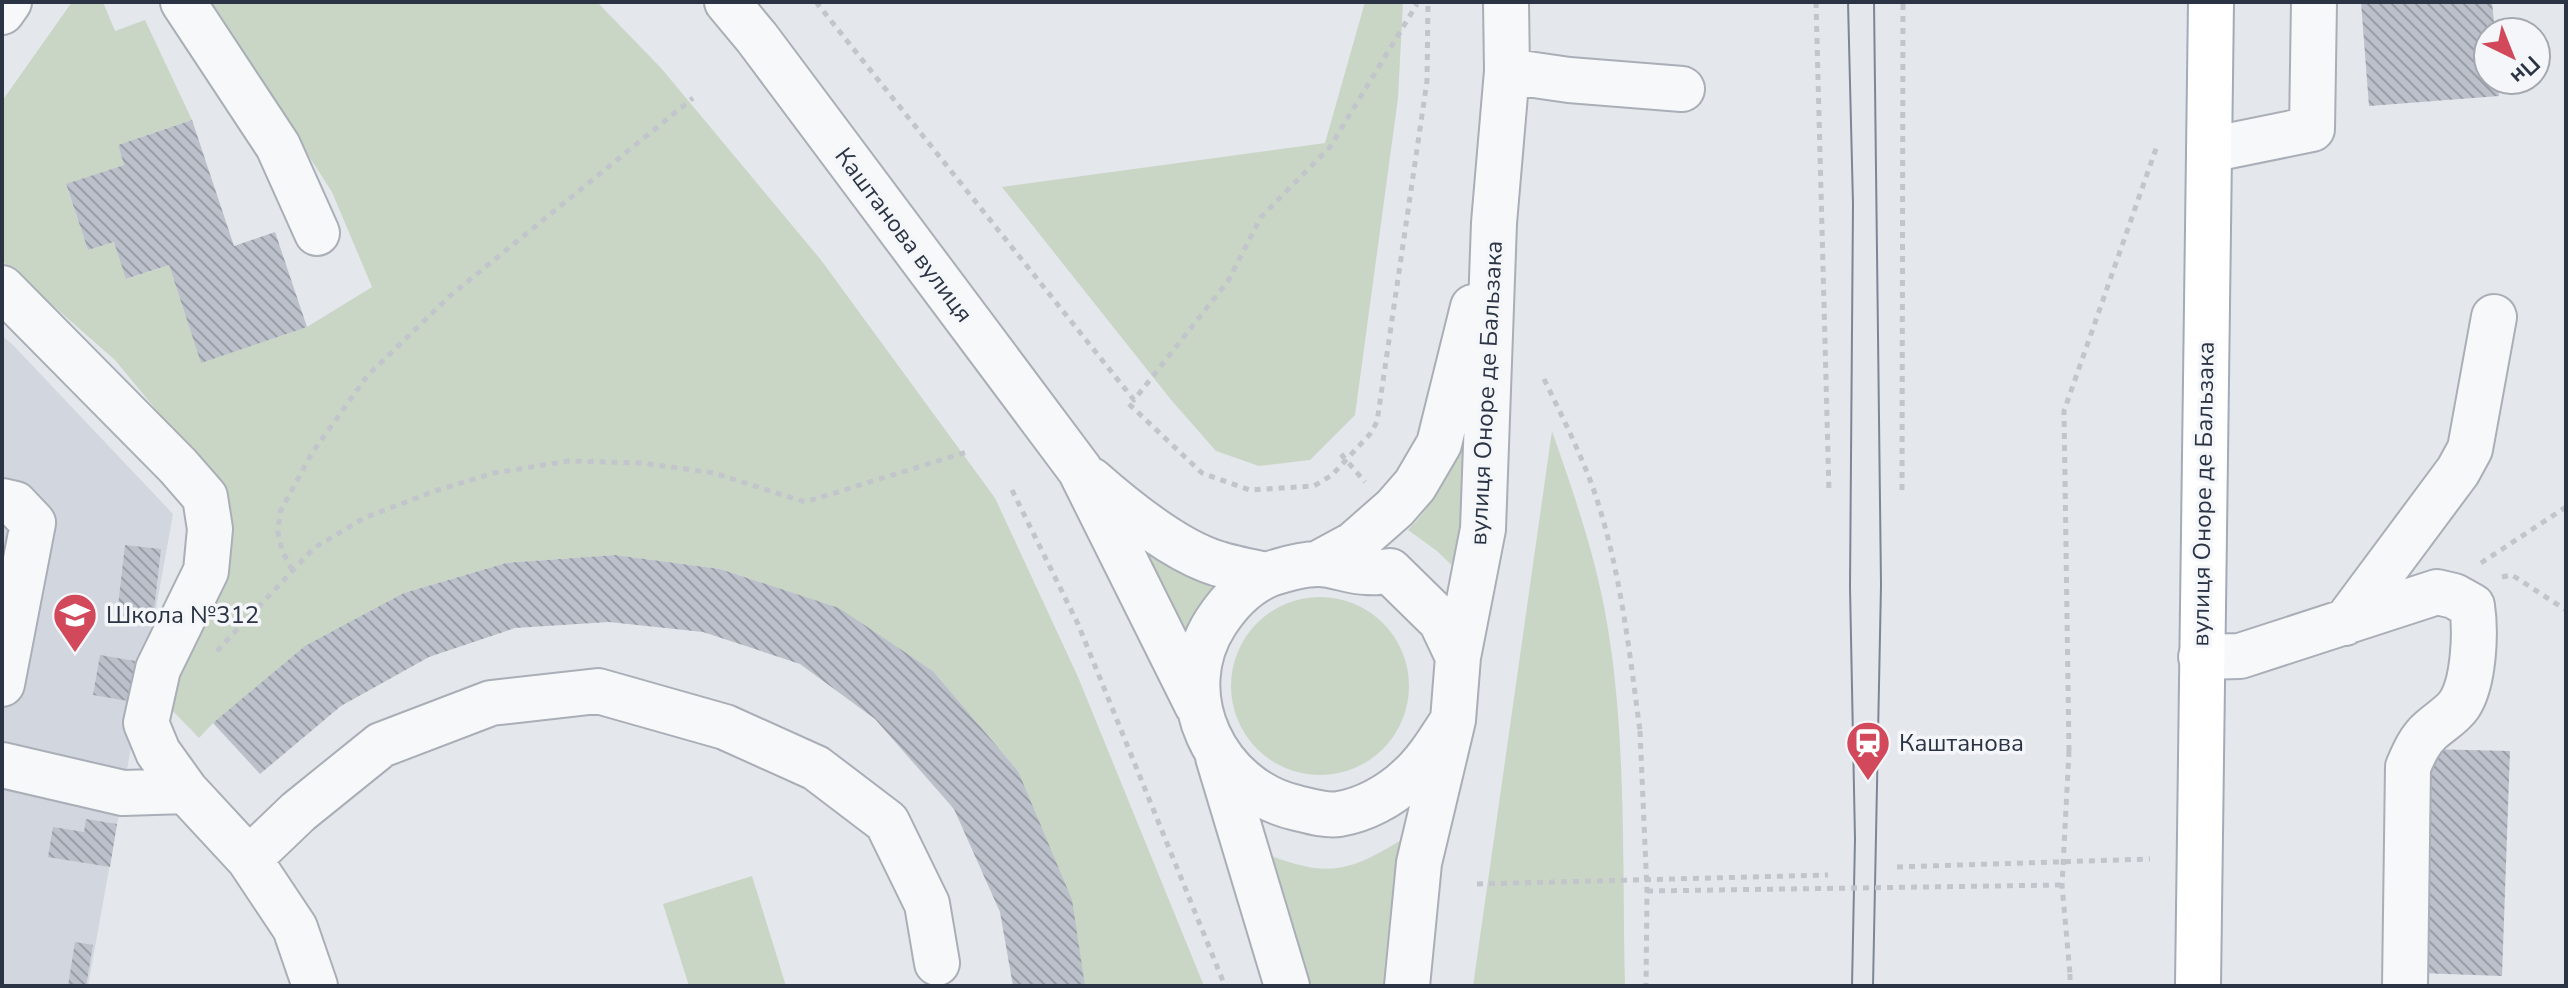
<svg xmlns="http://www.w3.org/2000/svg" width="2568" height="988" viewBox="0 0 2568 988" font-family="'Nunito Sans',sans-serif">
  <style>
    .built { fill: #d2d6de }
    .green { fill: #c9d6c5 }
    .building { fill: url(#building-back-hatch) }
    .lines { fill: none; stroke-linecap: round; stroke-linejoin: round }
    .minor-casing { stroke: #a9aeb7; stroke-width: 48 }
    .major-casing { stroke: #a3abb8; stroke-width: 48 }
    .path { stroke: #c2c5cb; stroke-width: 5; stroke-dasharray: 6 6; stroke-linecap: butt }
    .minor { stroke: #f7f8fa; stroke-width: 44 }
    .major { stroke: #fff; stroke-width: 44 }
    .tram { stroke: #7d8696; stroke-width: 2 }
    .path-bridge { stroke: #c2c5cb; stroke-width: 5; stroke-dasharray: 6 6; stroke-linecap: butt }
    .labels { text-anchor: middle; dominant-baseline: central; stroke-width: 7; stroke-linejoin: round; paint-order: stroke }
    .street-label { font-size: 24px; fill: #2b3445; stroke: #f4f6f9 }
    .poi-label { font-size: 24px; fill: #2b3445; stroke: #f4f6f9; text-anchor: start }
  </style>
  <defs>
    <pattern id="building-back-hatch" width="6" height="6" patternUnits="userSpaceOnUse" patternTransform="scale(2)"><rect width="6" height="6" fill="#bbc0ca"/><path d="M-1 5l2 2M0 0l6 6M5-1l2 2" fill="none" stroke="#989da6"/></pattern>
  </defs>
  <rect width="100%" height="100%" fill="#e4e7ec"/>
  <path class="built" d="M2,336l10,8 161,170 -85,472h-86z"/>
  <path class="green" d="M72,2h31l12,29 30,-11 47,100 -74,25 6,20 -58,20 22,65 26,-8 13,37 42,-14 32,97 106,-35 65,-40 -40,-95 -123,-190h388l64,66 160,192 174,238 83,179 126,309h-119l-67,-215 -85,-100 -95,-63 -118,-39 -105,-14 -109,8 -102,30 -191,130 -14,15 -33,-34 10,-42 46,-79 6,-86 -113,-137 -113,-99v-160z
    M1365,2h38l-5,96 -43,317 -45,45 -51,6 -43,-15 -44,-50 -170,-214 323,-44z
    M1474,389l-10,188 -27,-26 -29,-21c42,-43 52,-86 66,-141z
    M1552,431c22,63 44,126 55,192 20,116 15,244 18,363h-152z
    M1134,539l81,47 -19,24 -11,29z
    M1231 686a89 89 0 1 1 178 0a89 89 0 1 1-178 0Z
    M1403,839l-17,147h-76l-39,-130c59,22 79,15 132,-17z
    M752,876l34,110h-97l-26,-82z"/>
  <path class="building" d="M2361,2h131l3,30h-7v48h10l1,16 -130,10z
    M192,120l42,126 41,-14 32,95 -106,36 -32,-98 -43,14 -12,-37 -26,8 -22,-66 58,-19 -6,-20z
    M125,545l36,4 -8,70 -36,-4z
    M615,555l105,14 119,39 94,63 85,100 54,129 13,86h-72l-13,-74 -46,-103 -79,-90 -75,-55 -97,-32 -94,-10 -94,6 -86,29 -88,49 -81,68 -47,-51 92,-77 99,-53 102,-30z
    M100,655l35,6 -7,40 -35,-6z
    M2426,749l84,2 -8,225 -83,-3z
    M86,819l31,5 -7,43 -62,-10 5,-30 31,5z
    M75,942l18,3 -7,41h-18z"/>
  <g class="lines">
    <g class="minor-casing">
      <path id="minor" d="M183,2l95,144 39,87
        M727,2l30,36 323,432 117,235
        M2,12l7,-10
        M1507,71l62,9 113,9
        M2209,150l103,-21 2,-127
        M2,288l176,178 27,31 5,32 -4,42 -48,98 -12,54 12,29 28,39 63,68 49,-47 83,-67 110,-42 107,-12 127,36 91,41 71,54 40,82 10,59
        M1091,480c33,29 86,72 128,84 16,5 32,8 48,11
        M2,501l13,3 18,19 -31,161
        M1317,564l37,-20 41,-36 20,-23 24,-41 34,-137
        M2345,623l113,-152 12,-22 24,-132
        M1458,657l25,-128 11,-306 13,-152 -1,-69
        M2201,657l39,-1 197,-64 17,4 18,10c4,26 2,77 -13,99 -7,10 -18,16 -28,25 -11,9 -17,23 -23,37l-3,219
        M1218,757l69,229
        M2,765l121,28 63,-2
        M249,859l46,69 20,58
        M1407,986l12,-123 34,-143 5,-63 -17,-36 -51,-50c-8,1 -16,2 -24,1 -16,0 -31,-8 -48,-8 -16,0 -33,5 -48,10 -23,9 -41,28 -54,48 -47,72 0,168 81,186 12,3 29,8 42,6 25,-4 51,-18 70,-36 18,-16 31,-38 44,-58"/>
    </g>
    <g class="major-casing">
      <path id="major" d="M2198,986l13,-984"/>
    </g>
    <path class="path" d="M816,2l318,398 94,-119 33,-64 69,-70 87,-143
      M1816,2l13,491
      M1544,379c17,35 34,69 48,106 28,79 37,164 48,246
      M1129,404l73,69 48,17 64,-4 18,-11 38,-41 7,-12 50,-341 1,-79
      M1341,454l24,28
      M1012,490l66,134 147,362
      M1902,490l1,-488
      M2481,563l85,-56
      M292,570l-10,-20 -4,-17 2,-21 32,-59 56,-78 83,-80 242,-197
      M2502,577l10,-2 54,35
      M217,651l97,-103 50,-30 68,-26 62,-19 74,-12 74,2 72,10 91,29 165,-51
      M2069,751l-5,-340 94,-268
      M1897,867l253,-8
      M1477,884l351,-9
      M2070,974v12"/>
    <use href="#minor" class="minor"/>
    <use href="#major" class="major"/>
    <path class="tram" d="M1848,2l5,202 -3,383 5,252 -3,147
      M1873,986l8,-401 -7,-583"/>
    <path class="path-bridge" d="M1640,731l7,160 -1,95
      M2069,751l-7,134 8,89
      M1647,891l415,-6"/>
  </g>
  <defs>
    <g id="school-pin" transform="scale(2.3)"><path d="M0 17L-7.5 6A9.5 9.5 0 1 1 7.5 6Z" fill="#d1495b" stroke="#f4f6f9"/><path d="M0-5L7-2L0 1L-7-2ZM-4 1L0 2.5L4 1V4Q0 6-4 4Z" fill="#fff"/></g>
    <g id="station-pin" transform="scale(2.3)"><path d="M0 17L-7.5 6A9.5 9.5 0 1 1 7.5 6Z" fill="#d1495b" stroke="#f4f6f9"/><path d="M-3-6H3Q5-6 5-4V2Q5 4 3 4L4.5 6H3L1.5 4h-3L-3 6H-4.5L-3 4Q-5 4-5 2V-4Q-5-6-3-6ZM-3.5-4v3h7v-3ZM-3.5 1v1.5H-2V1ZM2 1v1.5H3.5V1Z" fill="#fff"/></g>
  </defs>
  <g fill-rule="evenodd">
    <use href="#school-pin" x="75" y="615"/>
    <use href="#station-pin" x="1868" y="743"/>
  </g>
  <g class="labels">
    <g class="street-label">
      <text transform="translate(904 235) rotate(53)">Каштанова вулиця</text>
      <text transform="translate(1486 393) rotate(-87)">вулиця Оноре де Бальзака</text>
      <text transform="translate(2203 494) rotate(-89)">вулиця Оноре де Бальзака</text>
    </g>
    <g class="poi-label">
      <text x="106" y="615">Школа №312</text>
      <text x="1899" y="743">Каштанова</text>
    </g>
  </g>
  <rect width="2568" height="988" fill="none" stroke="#2b3445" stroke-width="8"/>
  <g transform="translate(2512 56) rotate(137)"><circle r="38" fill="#f4f6f9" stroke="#a4a8b1" stroke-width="2"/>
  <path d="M0-6L14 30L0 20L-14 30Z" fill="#d1495b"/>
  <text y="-12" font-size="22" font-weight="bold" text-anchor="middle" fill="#2b3445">Пн</text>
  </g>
</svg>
